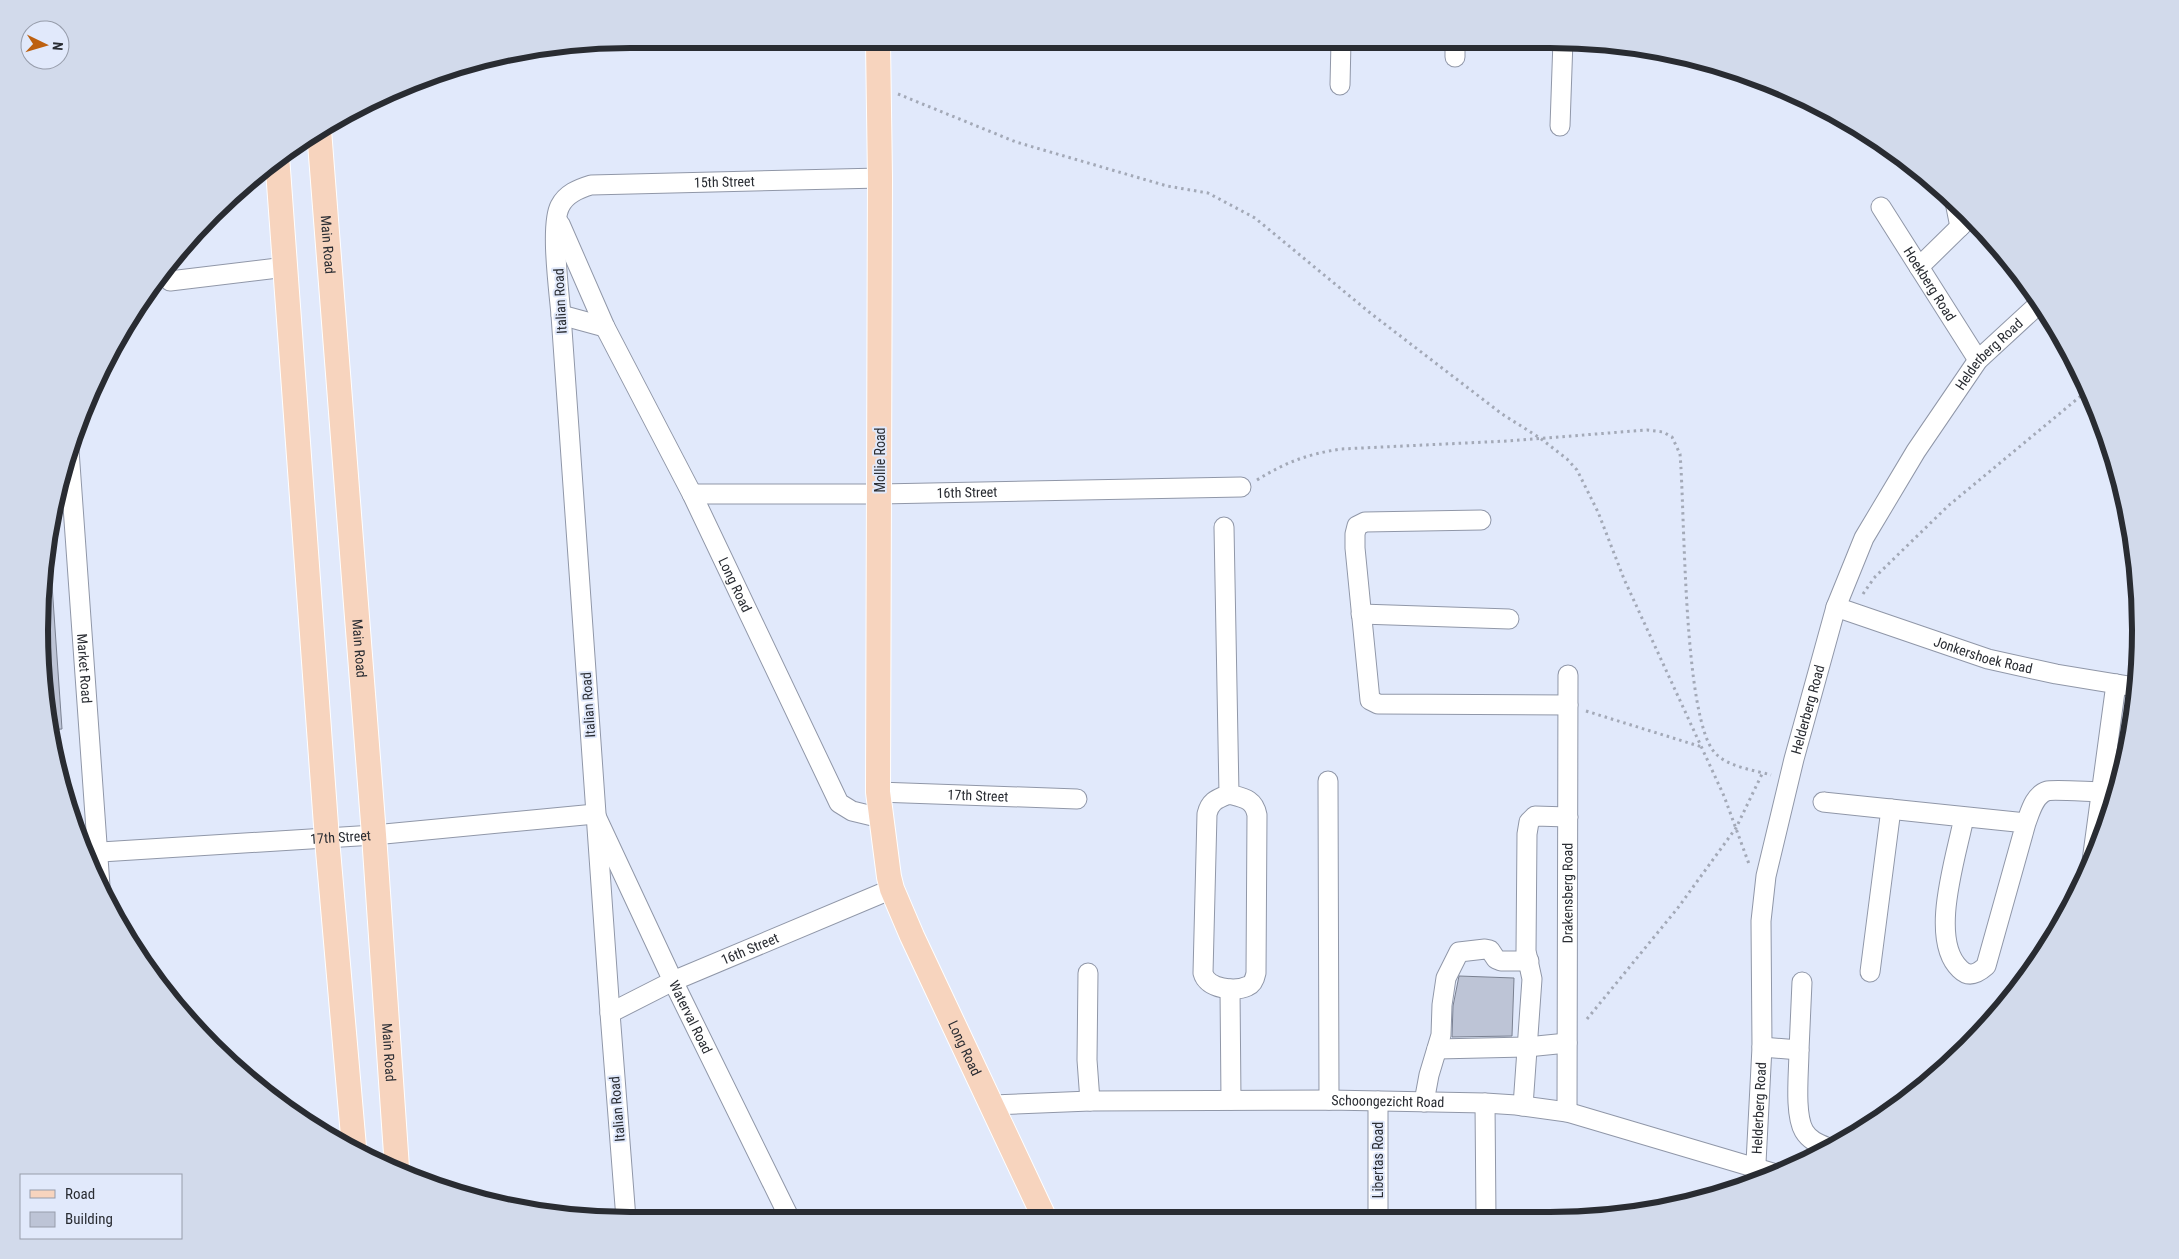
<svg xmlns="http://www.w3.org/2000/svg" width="2179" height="1259" viewBox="0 0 2179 1259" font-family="'Roboto Condensed',sans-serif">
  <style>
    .building { fill: #bdc4d6; stroke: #7a8191 }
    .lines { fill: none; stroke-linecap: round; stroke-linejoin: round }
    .minor-casing { stroke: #9097a8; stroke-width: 21 }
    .major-casing { stroke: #fff; stroke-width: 26 }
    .path { stroke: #a3a9b7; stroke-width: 3; stroke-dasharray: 2.5 4; stroke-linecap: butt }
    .minor { stroke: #fff; stroke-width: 19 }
    .major { stroke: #f7d4be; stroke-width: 24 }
    .labels { text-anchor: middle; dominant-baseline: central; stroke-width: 4; stroke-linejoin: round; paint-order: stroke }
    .street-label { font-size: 14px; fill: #292c32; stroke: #e1e9fb }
    .rim { fill: none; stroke: #292c32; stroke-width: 6 }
  </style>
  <rect width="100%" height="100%" fill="#e1e9fb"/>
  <path class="building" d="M45,585h7l10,144 -13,1 -10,-100z
    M1459,976l55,2 -2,58 -60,1 1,-31z"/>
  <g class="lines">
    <g class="minor-casing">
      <g id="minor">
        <path d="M1455,57v-16"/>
        <path d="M1340,85l1,-44"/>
        <path d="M1560,126l3,-86"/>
        <path d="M1955,202l5,25"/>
        <path id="s1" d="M1881,207l97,153"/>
        <path id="s2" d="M560,224l45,103 87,167 147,309 13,8 29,7"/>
        <path d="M1919,267l52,-51"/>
        <path d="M170,281l116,-14"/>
        <path d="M561,315l44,12"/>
        <path id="s3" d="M69,450l31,436"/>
        <path id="s4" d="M692,494h188l361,-7"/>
        <path d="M1481,520l-116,2 -8,4 -2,8v14l15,152 8,4 190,1"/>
        <path d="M1224,527l5,267c-12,5 -19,7 -22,20l-4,159c4,16 32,19 45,13 5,-2 7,-8 8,-13l1,-158c-3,-16 -13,-17 -28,-21"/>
        <path id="s5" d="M1836,607l152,52 68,15 79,13"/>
        <path d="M1361,614l148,5"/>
        <path d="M1328,781l1,319"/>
        <path id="s6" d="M878,792l199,7"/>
        <path d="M2026,823l-203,-21 141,15c-7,38 -36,122 -4,152 9,9 17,5 26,-3l40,-143c4,-10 8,-28 21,-32 7,-2 44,1 55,1"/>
        <path id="s7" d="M85,853l289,-18 221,-21 78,167 117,238"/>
        <path d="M2092,861l24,-177"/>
        <path d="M1870,972l21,-163"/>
        <path d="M1088,973l-1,87 3,41"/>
        <path d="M1230,989l1,111"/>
        <path id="s8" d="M610,1013l63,-32 219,-92"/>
        <path d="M1762,1047l37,3 3,-68"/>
        <path d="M1437,1049l90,-2 40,-4"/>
        <path d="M1799,1050c0,21 -5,64 5,81 6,10 15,13 25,17"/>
        <path d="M1424,1102l5,-27 12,-40 1,-30 4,-27 13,-26 26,-3 5,1 6,9 5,2h28"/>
        <path d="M1485,1103l1,116"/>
        <path id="s9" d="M993,1105l97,-4 239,-1 156,3 31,2 51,7 206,61"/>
        <path d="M1523,1106l9,-127 -6,-28 1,-117 2,-12 6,-6 33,1"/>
        <path id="s10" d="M1567,1112l1,-437"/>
        <path id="s11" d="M1755,1182l7,-135 -1,-126 5,-45 28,-117 42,-152 28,-69 52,-87 62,-91 63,-58"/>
        <path id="s12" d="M626,1219l-16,-206 -49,-698c-2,-24 -11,-90 -1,-109 6,-12 18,-17 31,-21l289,-7"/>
        <path d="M1378,1219v-118"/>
      </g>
    </g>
    <g class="major-casing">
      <g id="major">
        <path id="s13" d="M878,43l2,135 -2,614 11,85 3,12 20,47 133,283"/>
        <path id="s14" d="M319,130l55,705 23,333"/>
        <path d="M277,156l50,683 27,308"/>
      </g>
    </g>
    <path class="path" d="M898,94l118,48 151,44 41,7 47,25 114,94 133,102 38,24 27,21 10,11 21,42 26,67 100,217 25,68
      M1257,480c29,-18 51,-26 84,-31l166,-8 140,-11 16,2 9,5 8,17c5,57 3,264 35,299 13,14 39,17 56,22
      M1863,594l11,-16 74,-72 140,-116
      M1586,711l116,36
      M1587,1019l90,-110 59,-81 27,-56"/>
    <use href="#minor" class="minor"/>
    <use href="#major" class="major"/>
  </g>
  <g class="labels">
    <g class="street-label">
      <text stroke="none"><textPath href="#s12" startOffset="1188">15th Street</textPath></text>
      <text stroke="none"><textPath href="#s14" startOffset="115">Main Road</textPath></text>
      <text stroke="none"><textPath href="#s1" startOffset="91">Hoekberg Road</textPath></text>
      <text transform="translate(560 301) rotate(-93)">Italian Road</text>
      <text stroke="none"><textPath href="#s11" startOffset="882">Helderberg Road</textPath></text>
      <text transform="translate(880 460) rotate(-90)">Mollie Road</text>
      <text stroke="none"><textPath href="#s4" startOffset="275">16th Street</textPath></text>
      <text stroke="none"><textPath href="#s2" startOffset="401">Long Road</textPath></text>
      <text stroke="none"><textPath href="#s14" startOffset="520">Main Road</textPath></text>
      <text stroke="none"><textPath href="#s5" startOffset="155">Jonkershoek Road</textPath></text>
      <text stroke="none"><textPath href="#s3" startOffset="219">Market Road</textPath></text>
      <text transform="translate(588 705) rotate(-94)">Italian Road</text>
      <text stroke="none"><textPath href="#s11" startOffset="478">Helderberg Road</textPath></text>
      <text stroke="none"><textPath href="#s6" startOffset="100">17th Street</textPath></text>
      <text stroke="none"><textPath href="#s7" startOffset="256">17th Street</textPath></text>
      <text stroke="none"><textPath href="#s10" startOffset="219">Drakensberg Road</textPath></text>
      <text stroke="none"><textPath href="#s8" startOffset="154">16th Street</textPath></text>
      <text stroke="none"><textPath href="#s7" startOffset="736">Waterval Road</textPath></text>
      <text stroke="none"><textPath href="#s13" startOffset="1022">Long Road</textPath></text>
      <text stroke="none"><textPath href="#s14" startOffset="925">Main Road</textPath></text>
      <text stroke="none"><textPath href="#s9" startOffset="395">Schoongezicht Road</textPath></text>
      <text transform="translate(617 1109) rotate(-95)">Italian Road</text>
      <text stroke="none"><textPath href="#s11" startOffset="74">Helderberg Road</textPath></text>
      <text transform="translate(1378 1160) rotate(-90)">Libertas Road</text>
    </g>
  </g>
  <path d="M0 0H2179V1259H0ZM630 48H1550A582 582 0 0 1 2132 630V630A582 582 0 0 1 1550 1212H630A582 582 0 0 1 48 630V630A582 582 0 0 1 630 48Z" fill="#d2daeb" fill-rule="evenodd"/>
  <path class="rim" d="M630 48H1550A582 582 0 0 1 2132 630V630A582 582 0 0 1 1550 1212H630A582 582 0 0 1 48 630V630A582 582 0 0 1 630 48Z"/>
  <rect x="20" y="1174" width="162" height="65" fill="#e1e9fb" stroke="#979dab"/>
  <rect x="30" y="1190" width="25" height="8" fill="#f7d4be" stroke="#979dab"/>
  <text x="65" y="1199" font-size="15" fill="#292c32">Road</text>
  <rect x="30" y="1212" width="25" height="15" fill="#bdc4d6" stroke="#979dab"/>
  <text x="65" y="1224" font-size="15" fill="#292c32">Building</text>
  <g transform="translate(45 45) rotate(95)"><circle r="24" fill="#e1e9fb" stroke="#979dab"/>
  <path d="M0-4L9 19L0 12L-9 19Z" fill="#bd6010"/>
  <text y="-8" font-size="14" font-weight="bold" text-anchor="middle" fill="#292c32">N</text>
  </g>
</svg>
